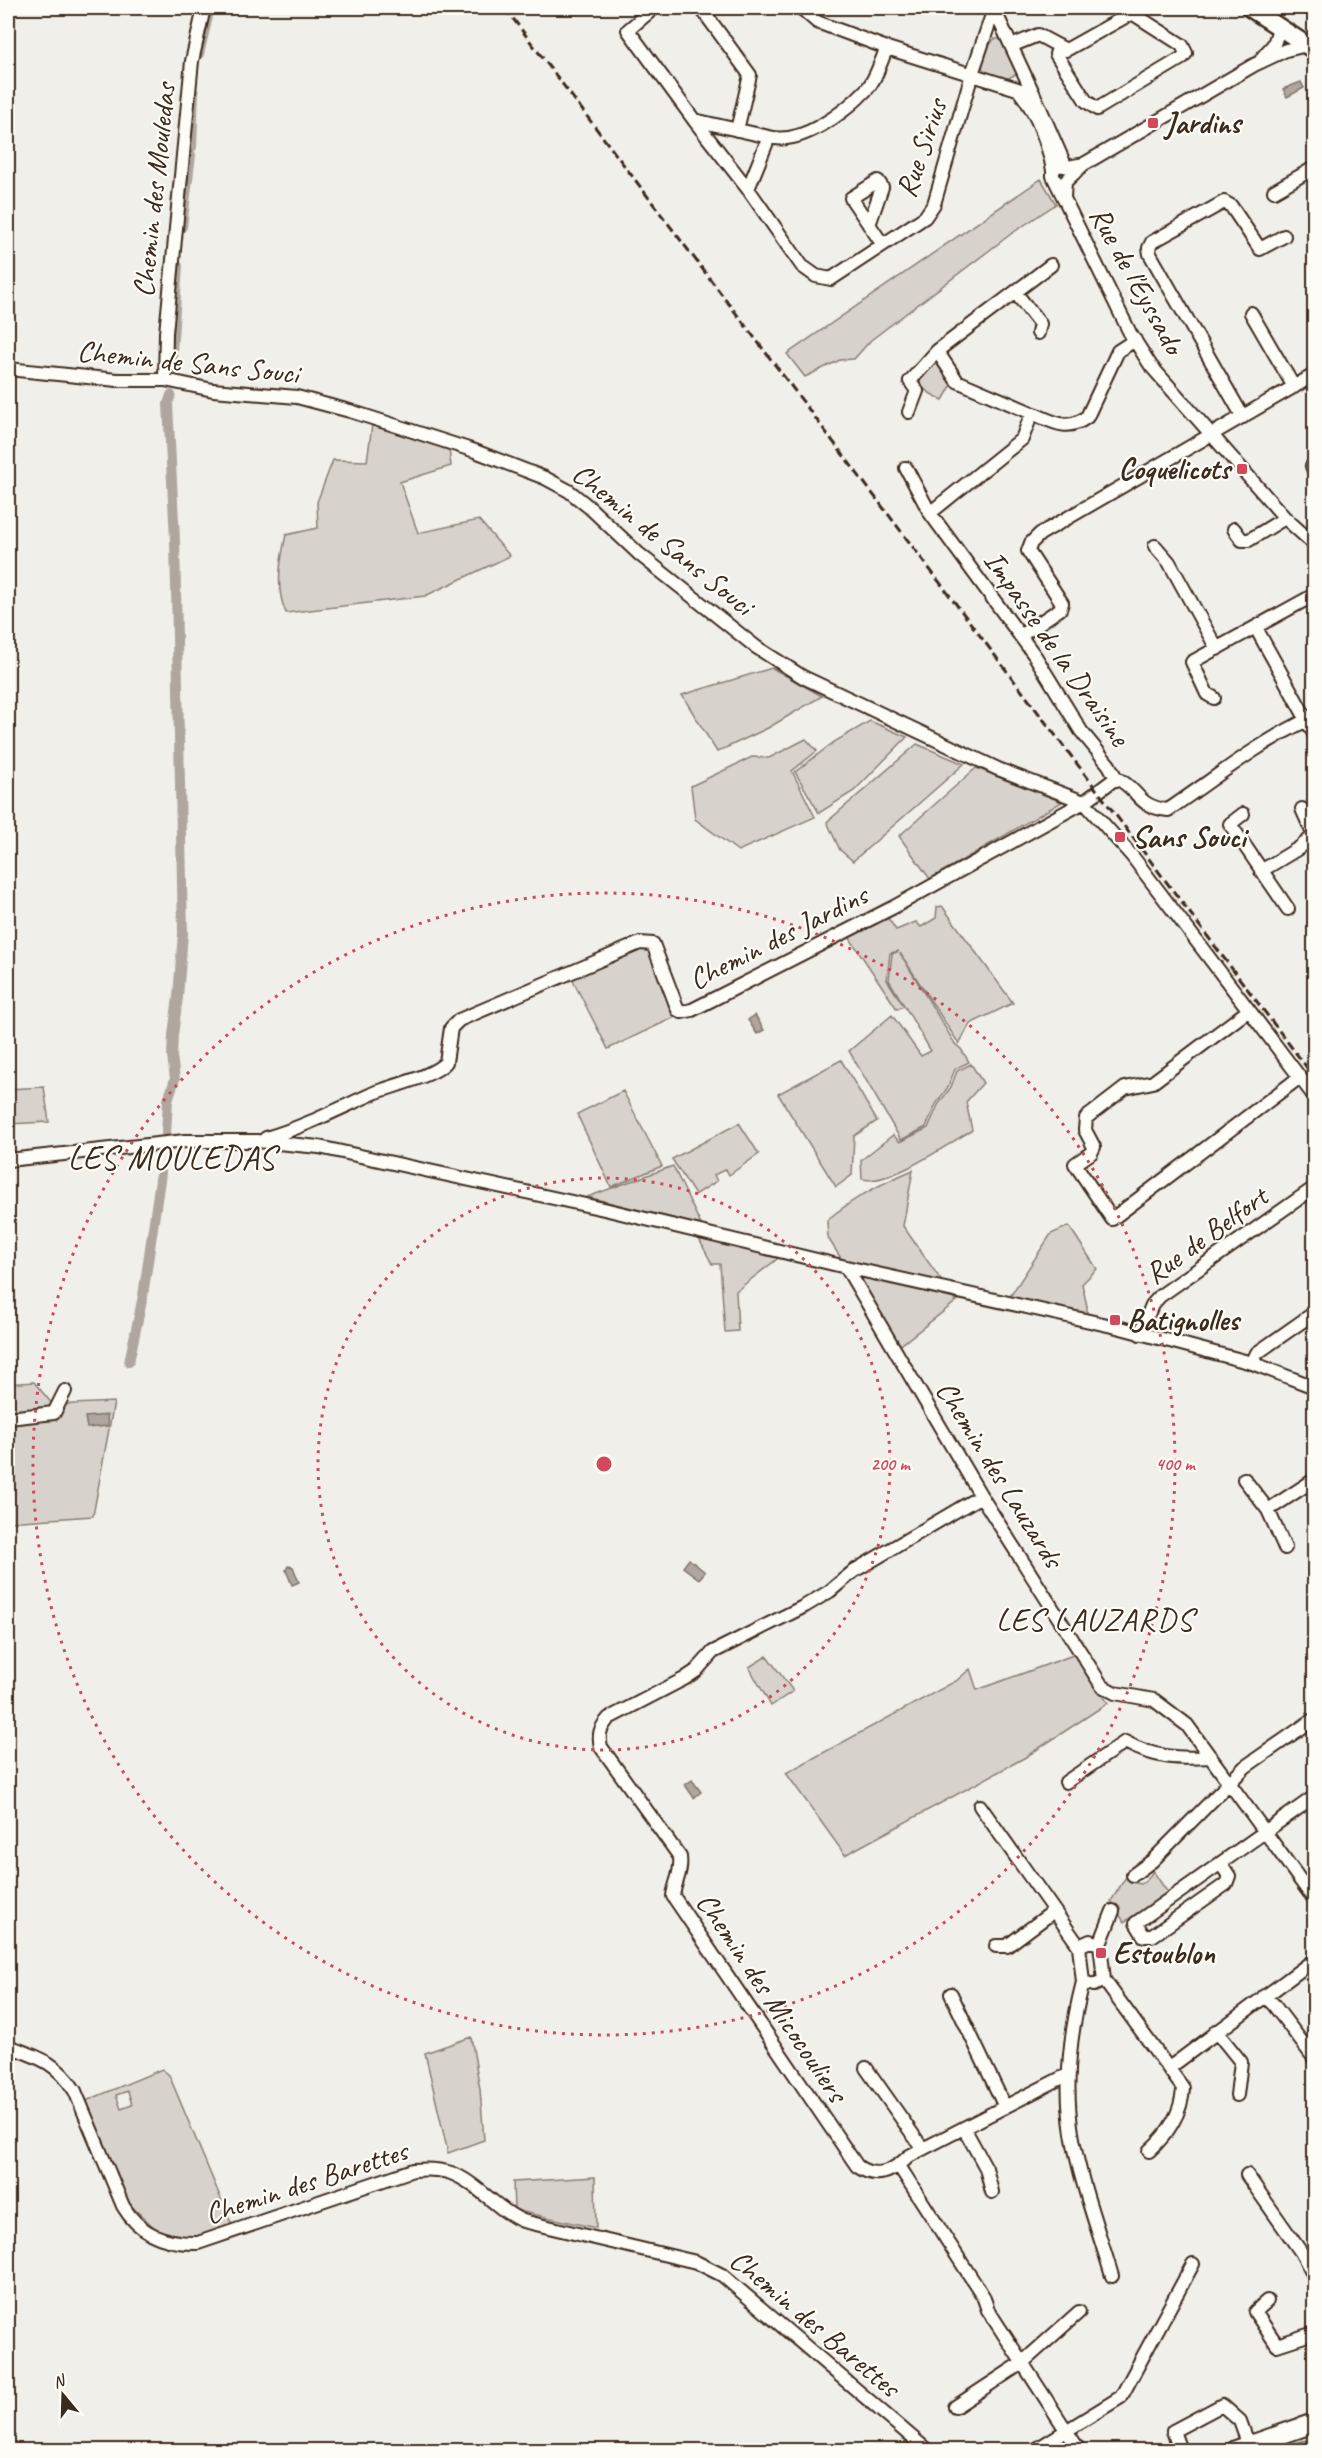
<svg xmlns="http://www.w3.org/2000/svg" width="1322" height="2458" viewBox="0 0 1322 2458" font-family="Caveat,sans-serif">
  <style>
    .green { fill: #d7d2cc; stroke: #897e75; stroke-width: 1.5; fill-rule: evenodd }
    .water { fill: #aea69f; stroke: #80746b; stroke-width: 1.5 }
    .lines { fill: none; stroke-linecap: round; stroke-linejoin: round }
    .canal { stroke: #aea69f; stroke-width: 10 }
    .minor-casing { stroke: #3b2a1e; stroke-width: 16 }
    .secondary-casing { stroke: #3b2a1e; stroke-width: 21 }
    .primary-casing { stroke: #3b2a1e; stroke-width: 22 }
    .minor { stroke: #fdfcf7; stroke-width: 12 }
    .secondary { stroke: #fdfcf7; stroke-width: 16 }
    .primary { stroke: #fdfcf7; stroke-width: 18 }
    .rail { stroke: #3b2a1e; stroke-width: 3; stroke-dasharray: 9 4.5; stroke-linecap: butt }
    .ring { fill: none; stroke: #d1495b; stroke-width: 3; stroke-dasharray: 3 6 }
    .poi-dot { fill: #d1495b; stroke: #fdfcf7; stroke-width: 2 }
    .labels { text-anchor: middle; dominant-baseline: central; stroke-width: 4.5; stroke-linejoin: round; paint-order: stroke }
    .poi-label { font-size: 30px; font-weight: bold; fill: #3b2a1e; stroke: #fdfcf7; text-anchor: start }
    .street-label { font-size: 30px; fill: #3b2a1e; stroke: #fdfcf7 }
    .neighbourhood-label { font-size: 32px; letter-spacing: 1.5px; fill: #3b2a1e; stroke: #fdfcf7 }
    .quarter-label { font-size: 33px; letter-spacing: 1.5px; fill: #3b2a1e; stroke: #fdfcf7 }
    .centre { fill: #d1495b; stroke: #fdfcf7; stroke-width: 3 }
    .ring-label { font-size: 18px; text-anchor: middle; font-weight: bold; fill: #d1495b; stroke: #fdfcf7; stroke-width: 4.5; stroke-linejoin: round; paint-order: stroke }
  </style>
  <rect width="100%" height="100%" fill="#f1efea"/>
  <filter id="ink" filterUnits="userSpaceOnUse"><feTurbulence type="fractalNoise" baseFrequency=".0167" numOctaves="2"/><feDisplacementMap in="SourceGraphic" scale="12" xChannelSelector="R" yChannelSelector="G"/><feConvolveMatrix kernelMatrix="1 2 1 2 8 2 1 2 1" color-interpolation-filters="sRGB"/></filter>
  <g filter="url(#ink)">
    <path class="green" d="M994,39h6l16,28v7l-9,5 -20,-4 -5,-8 7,-21z
      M1041,179l15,25 -45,30 -140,106 -17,19 -14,1 -35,17 -18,-23z
      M936,359l18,22 -11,19c-27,-12 -31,-19 -7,-41z
      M372,425l77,24 2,17 -51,16 18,51 61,-13 31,36 -85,40 -139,17c-11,-24 -6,-52 0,-78l32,-7 -1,-26 16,-42 34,1z
      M772,668l50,28 -54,32 -51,24 -35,-57z
      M870,721l37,16 -53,54 -35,22 -24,-41 39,-30z
      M806,739l11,12 -25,20 23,46 -77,34 -43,-32 -4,-33 61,-29 17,1z
      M917,744l47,20 -111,97 -13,-11 -13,-28z
      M976,768l86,34 -132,77 -31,-43z
      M942,906l71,97 -43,21 -11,20 -59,-91 55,91 6,5 8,13 -14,7 -7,18 -12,17 -10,23 -25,13 -52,-89 43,-36 29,41 10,-5 -42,-71 3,-26 7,-3 -9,2 -3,27 17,26 -7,3 -48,-72 37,-22 10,15 20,-8 5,5 15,-9 1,-11z
      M643,947l10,4 22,66 -67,32 -37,-72z
      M841,1060l36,61 -23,15 -2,39 -16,12 -58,-93z
      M971,1064l12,19 -17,19 6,28c-25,15 -83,56 -110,49l-1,-19 32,-25 7,7 28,-14 10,-23 13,-18 6,-16z
      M44,1087l5,35 -41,2v-35z
      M623,1091l39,75 -51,21 -34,-73z
      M739,1123l20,31 -30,21 -3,-6 -12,6 3,6 -22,14 -23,-36z
      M673,1166l28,59 -114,-28z
      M913,1170l-10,56 40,57 -101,-23 -14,-22 -1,-18c28,-23 53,-36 86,-50z
      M1069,1226l28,43 -15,15 5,22v8l-78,-16 42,-64z
      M698,1237l83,19 -45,35 2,40 -13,1 -5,-68h-8z
      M866,1276l92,24 -60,47 -37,-66z
      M34,1382l19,23 61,-3 -21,114 -85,6v-138z
      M1076,1654l32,49 -84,55 -179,97 -59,-82 170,-92 14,-12 7,21z
      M767,1656l26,35 -22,15 -22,-39z
      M1153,1871l15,22 -44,29 -13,-21 15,-24 5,5 10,2 6,-4z
      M471,2037l9,52 4,51 -36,13 -23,-100z
      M162,2069l7,6 63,150 -37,12 -36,-5 -33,-31 -40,-100zM128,2091l4,14 -11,4 -5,-14z
      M595,2177l1,51 -82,-18 -1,-28z"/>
    <path class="water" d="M1301,82l3,6 -17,9 -4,-8z
      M755,1015l9,15 -7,4 -9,-14z
      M107,1415l1,11 -21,2 -2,-11z
      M689,1559l16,13 -6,7 -16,-12z
      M288,1566l5,1 6,15 -7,3 -6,-15z
      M692,1780l9,12 -7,6 -9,-13z
      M1309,2439l3,9 -7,2h-31z"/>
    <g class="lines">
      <path class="canal" d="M199,54l11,-46
        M192,147l2,-54
        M182,227l9,-72
        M173,373l-1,-21 6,-86
        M166,1133l2,-33 7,-21 -3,-23 1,-21 5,-38 5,-64 -8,-393 -7,-136 3,-9
        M129,1362l14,-66 18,-123"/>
      <g class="minor-casing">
        <path id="minor" d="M654,8l-26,22 66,90
          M701,8l49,67 -13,55
          M801,8l16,14 70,26 140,44 9,7 29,66
          M994,9l41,88
          M1011,46l27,-11 28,15 66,-37 50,32 4,8 -4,5 -85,51 -11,-8 -30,-47 3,-8
          M1262,58l12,-14 6,-18
          M1020,92c17,21 28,52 33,78
          M769,137c32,9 76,-25 97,-47 10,-10 15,-30 21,-42
          M1084,164l-16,3 -9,-2 -6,5v6l77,157 21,33 134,152 29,26
          M748,189l21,-52 -75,-17 54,69 54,77 14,10 15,3 94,-62 9,-13 38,-130 22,-65
          M1274,191l40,-23
          M1064,197l1,-15 19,-18 170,-99 32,-15 21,-5
          M869,225l13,-38 -4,-6 -27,17 32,47
          M1015,292l25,32 -2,9
          M1251,313l43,74
          M8,369l109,11h48l48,10 84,7 53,14 125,40 70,27 24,13 20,16 50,47 117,93 47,30 195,92 86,33 48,54 182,240
          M165,380l1,-47 26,-272 12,-53
          M909,412l8,-21 -7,-10 27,-30
          M1032,413l-75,-32 -20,-30 114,-86
          M1243,417l-93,-163 -1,-6 3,-6 72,-40 7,4 29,43 24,-13
          M1314,464l-2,2 2,5
          M906,468l24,45 105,143 46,75 28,34 7,13
          M930,513l92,-74 10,-26c21,9 35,19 55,4l31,-66 17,-11
          M1234,529l8,11h7l36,-22
          M1155,546l14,16 48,87
          M1256,628l51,92
          M1020,636l40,-27 2,-6 -34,-52 3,-8 9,-9 274,-159
          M1214,698l-7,-4 -15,-32 122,-67
          M1116,778c24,11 20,29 52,32 46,-31 89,-66 139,-90l7,14
          M1302,809l12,27
          M1243,814l-13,10 58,85
          M1261,871l38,-23 15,-12
          M1249,1010l-96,72 -28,6 -39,30 -1,12 9,17 -3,6 -16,11 37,55 188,-142
          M266,1138c38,-11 72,-29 108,-45 18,-7 61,-17 72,-31l5,-34 8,-8 181,-77 13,1 25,66 4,2 10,-2 200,-102 192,-106 32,-24
          M8,1160l177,-19h72l62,6 285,62 242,58 275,61 131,35 62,24
          M846,1267l135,229 121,190 13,7 39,7 33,25 127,174
          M1140,1334l12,-29 8,-9 154,-108
          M1252,1363l5,-10 57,-40
          M8,1418l46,-5 11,-22
          M1244,1479l24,31 46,-30
          M981,1496l-127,75 -24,20 -25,15 -92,46 -17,19 -12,8 -75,39c-9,10 -11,16 -8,29l79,110c2,16 -5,24 -7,39l184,270c19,14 37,5 52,-10l160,-82
          M1268,1510l17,38
          M1066,1782l59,-40c29,16 53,17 86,15
          M980,1806l99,140
          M1221,1864l8,12 -3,8 -74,52h-8l-8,-13 178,-126
          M1133,1875l19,-14 93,-94 69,-48
          M1090,1941l10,3 4,36 -10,5 -11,-3 -4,-36z
          M1100,1944l13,-33
          M996,1946h11l47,-35
          M1104,1980l79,108c-1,25 -16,47 -34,63
          M1083,1982c-13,50 -19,100 -11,151 8,49 26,96 40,143
          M951,1994l54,113
          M1264,1996l9,8 41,54
          M1216,2031l25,31 -4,33
          M8,2046c30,11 49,16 67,45l48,115c17,29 43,38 75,37l215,-73c12,-1 26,-1 38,3 27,10 45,37 72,48l173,41 26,13 205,175
          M866,2068l57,81
          M1169,2068l145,-108
          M964,2128l22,40 6,24
          M898,2167l3,2 82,127 5,14 91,140
          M1247,2175l54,77 13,24
          M1267,2301l-12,11 22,33 37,-12
          M955,2407l67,-44 57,-51
          M1035,2450l86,-53 72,-133
          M1180,2450l-7,-19 49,-26 18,16 9,25"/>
      </g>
      <g class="secondary-casing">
        <path id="secondary" d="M1250,8l64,42"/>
      </g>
      <g class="primary-casing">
        <path id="primary" d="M1236,2450l78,-27"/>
      </g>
      <use href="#minor" class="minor"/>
      <use href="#secondary" class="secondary"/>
      <use href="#primary" class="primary"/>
      <path class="rail" d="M505,8l809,1069"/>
    </g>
  </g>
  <g class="ring">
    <circle cx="604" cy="1464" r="286"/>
    <circle cx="604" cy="1464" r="571"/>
  </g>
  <g class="poi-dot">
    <rect x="1147" y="117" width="12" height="12" rx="3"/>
    <rect x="1236" y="463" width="12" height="12" rx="3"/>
    <rect x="1114" y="831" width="12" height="12" rx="3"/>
    <rect x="1109" y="1314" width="12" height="12" rx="3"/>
    <rect x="1095" y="1947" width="12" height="12" rx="3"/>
  </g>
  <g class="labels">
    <g class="poi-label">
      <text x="1165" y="123">Jardins</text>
      <text x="1230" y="469" text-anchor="end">Coquelicots</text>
      <text x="1132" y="837">Sans Souci</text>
      <text x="1127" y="1320">Batignolles</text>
      <text x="1113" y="1953">Estoublon</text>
    </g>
    <g class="street-label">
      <text transform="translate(921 148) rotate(-71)">Rue Sirius</text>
      <text transform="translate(154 190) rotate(-84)">Chemin des Mouledas</text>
      <text transform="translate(1137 280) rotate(61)">Rue de l'Eyssado</text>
      <text transform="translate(188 362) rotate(6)">Chemin de Sans Souci</text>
      <text transform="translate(663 539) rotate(39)">Chemin de Sans Souci</text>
      <text transform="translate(1057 648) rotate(55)">Impasse de la Draisine</text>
      <text transform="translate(778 937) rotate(-27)">Chemin des Jardins</text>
      <text transform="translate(1206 1235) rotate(-36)">Rue de Belfort</text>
      <text transform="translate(1000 1474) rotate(58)">Chemin des Lauzards</text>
      <text transform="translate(772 1997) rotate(56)">Chemin des Micocouliers</text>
      <text transform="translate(306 2182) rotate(-18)">Chemin des Barettes</text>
      <text transform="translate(815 2323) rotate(40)">Chemin des Barettes</text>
    </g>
    <g class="neighbourhood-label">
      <text x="1095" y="1619">LES LAUZARDS</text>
    </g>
    <g class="quarter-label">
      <text x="172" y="1158">LES MOULEDAS</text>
    </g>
  </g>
  <circle cx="604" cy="1464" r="9" class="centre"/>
  <g class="ring-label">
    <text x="890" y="1470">200 m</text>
    <text x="1175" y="1470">400 m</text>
  </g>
  <rect width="1322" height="2458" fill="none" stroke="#fdfcf7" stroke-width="30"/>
  <rect x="15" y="15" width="1292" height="2428" fill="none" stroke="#3b2a1e" stroke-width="2" filter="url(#ink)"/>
  <g transform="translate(63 2395) rotate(341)" stroke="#fdfcf7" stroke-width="4.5" paint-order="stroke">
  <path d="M0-4.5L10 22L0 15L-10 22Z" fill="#3b2a1e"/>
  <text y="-9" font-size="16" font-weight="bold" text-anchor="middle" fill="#3b2a1e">N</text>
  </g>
</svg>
